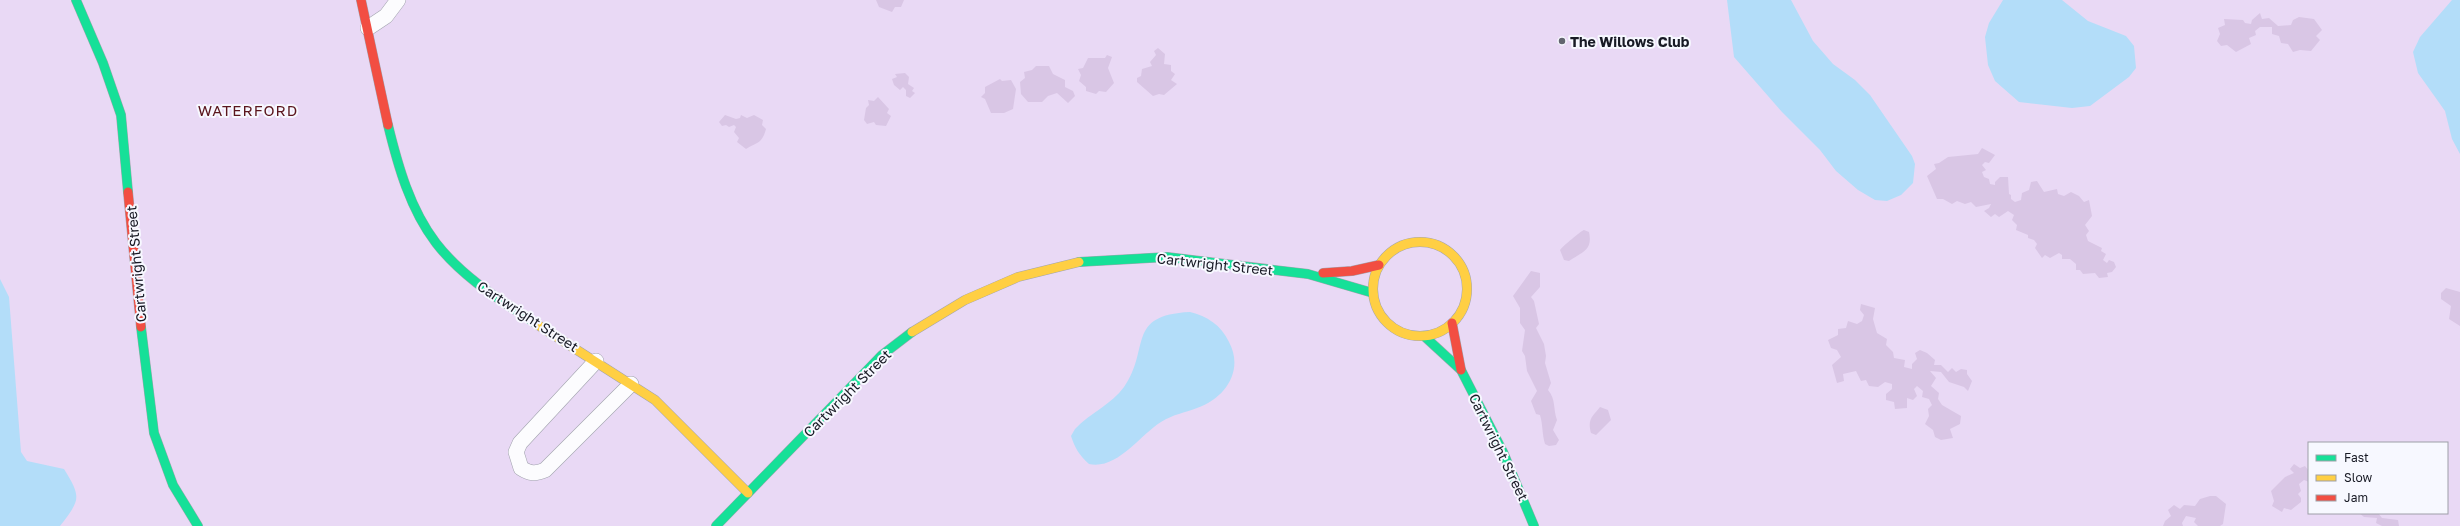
<svg xmlns="http://www.w3.org/2000/svg" width="2460" height="526" viewBox="0 0 2460 526" font-family="'Golos Text',sans-serif">
  <style>
    .green { fill: #e9d9f5; fill-rule: evenodd }
    .forest { fill: #d9c6e5 }
    .water { fill: #b3ddf9 }
    .lines { fill: none; stroke-linecap: round; stroke-linejoin: round }
    .street-casing { stroke: #a2a4ae; stroke-width: 16 }
    .fast-casing { stroke: #a2a4ae; stroke-width: 10 }
    .slow-casing { stroke: #a2a4ae; stroke-width: 10 }
    .jam-casing { stroke: #a2a4ae; stroke-width: 10 }
    .street { stroke: #fcfcfe; stroke-width: 15 }
    .fast { stroke: #16e098; stroke-width: 9 }
    .slow { stroke: #ffcf43; stroke-width: 9 }
    .jam { stroke: #f24e42; stroke-width: 9 }
    .poi-dot { fill: #62646f; stroke: #f7f8ff; stroke-width: 1.5 }
    .labels { text-anchor: middle; dominant-baseline: central; stroke-width: 4; stroke-linejoin: round; paint-order: stroke }
    .poi-label { font-size: 14px; font-weight: bold; fill: #181a25; stroke: #f7f8ff; text-anchor: start }
    .street-label { font-size: 14px; fill: #181a25; stroke: #f7f8ff }
    .neighbourhood-label { font-size: 15px; letter-spacing: 1px; fill: #5b161e; stroke: #f7f8ff }
  </style>
  <rect width="100%" height="100%" fill="#ebeef8"/>
  <path class="green" d="M0,0h2460v526h-2460zM2309,443h138v70h-138z"/>
  <path class="forest" d="M876,0h28l-3,7h-6l-3,5 -13,-5z
    M2260,13l2,6 7,-1 9,8 13,-1 2,-5 6,-3 15,2 8,11 -6,6 4,4 -9,11 -11,-1 -7,2 -5,-8 -7,-1 -2,-7 -7,-2v-7h-12l-5,4 1,4 -7,3 2,6 -15,8 -9,-7 -6,1 -4,-5 3,-7 -2,-6 7,-3 -1,-6 19,1 2,3 6,1 1,-4z
    M1158,48l7,6 -1,10 7,1v6l4,3 -4,6 6,4 -13,11 -5,-1 -6,2 -16,-14v-4l4,-2 1,-7 10,-3 -2,-4 6,-7 -2,-4z
    M1107,55l5,2 -4,11 6,15 -8,9 -7,-1 -3,3 -10,-3v-4l-7,-6 2,-6 -3,-6 5,-1 5,-10h17z
    M1036,66h13l4,8 12,6v7l8,4 2,5 -7,7 -11,-10 -9,3 -6,6h-14l-7,-8 -1,-12 5,-4 -1,-6 8,-2z
    M905,73l4,4 -1,7 6,4 -2,3 3,2 -5,5 -4,-2v-6l-3,-3 -3,3 -6,-5 -2,-6 5,-2 -2,-3z
    M1000,79l2,2 9,-1 5,9 -3,20 -9,4h-13l-6,-14 -4,-2 4,-4v-6z
    M878,97l11,12 -2,4 4,3 -5,10 -10,-1 -2,-3 -7,2 -3,-4 2,-12 3,-3 -1,-5 6,1z
    M725,115l11,4 4,-1 1,-3 6,3 7,-3 9,5 -1,5 4,4c-4,15 -9,13 -20,20l-9,-7 2,-4 -5,-6 2,-5 -2,-2 -5,2 -3,-2 -4,1 -3,-4z
    M1982,148l13,7 -6,8 -4,-1 -3,3 4,5 -4,2 2,5 5,2 1,5 5,1v-3l5,-5h8l1,17 2,1v4l4,3 6,-2 1,-7 7,-3 2,-8 6,-1 7,11 13,-3 1,5 6,2 7,-4 8,4 5,6 5,-2 3,16 -7,9 4,6 -3,4 2,6 14,7 -1,3 5,3 -3,6 4,3 2,-3 5,2 2,5 -4,5 -5,1 1,4 -9,1 -4,-5 -12,1 -3,-4h-4v-6l-6,-5h-8v-4l-3,-2 -9,5 -5,-3 -3,3 -7,-10 2,-4 -3,-4 -6,-2v-3l-12,-5 1,-5 -5,-5 2,-5 -6,-4 -9,6 -4,-3 -4,3 -7,-6 5,-3 2,-4 -15,3 -5,-5 -6,2 -8,-3 -5,3 -9,-5h-6l-10,-23 9,-7 -2,-5 5,-1 9,-6 30,-3z
    M1584,230l5,2c4,19 -7,20 -20,29l-5,-1 -4,-10c3,-4 21,-19 24,-20z
    M1531,271l9,2v14l-9,10 3,4 5,23 -3,4 8,16 2,12 -1,7 6,20 -3,7c8,9 5,19 9,30l-4,10 6,10 -3,5 -7,1 -4,-2c-3,-9 -2,-19 -5,-29l-4,-1 -5,-13 6,-10 -10,-20 -2,-15 -3,-5 3,-21 -5,-7v-15l-7,-12z
    M2446,288l14,4v34l-11,-7 2,-13 -10,-7v-6z
    M1861,304l14,4 -2,11 4,14 10,6 -1,6 7,7 1,6 11,2 -1,7 8,2v-5l5,-5 -2,-6 5,-3 7,3 8,7 -1,5h7l7,7 4,-4 4,4 5,-3 6,1v4l5,7 -4,10 -4,-4 -15,-5 -8,-10 -11,-1 6,7 -5,8 8,7 -1,6 4,6 19,11 -1,8 -10,5 3,9 -12,2 -6,-3 -2,-7 -8,-6 4,-8 -1,-7 4,-4 -3,-6 -7,-2 1,-6 -6,-5 -3,3 3,7 -4,4 -6,-2v10l-12,1 -1,-7 -8,-2v-6l6,-5v-5l-7,-2 -7,5 -9,-1 -3,-6 -5,1 -5,-10 -13,3 1,7 -7,2 -5,-18 9,-8 -4,-7 -6,-2 -3,-8 10,-5v-6l8,-1 2,-7 9,3 5,-3 2,-6 -4,-5z
    M1600,407l8,3 3,10 -15,15 -5,-2c-4,-14 2,-17 9,-26z
    M2294,464l6,4 5,-2 4,5v11l-5,-2 -5,4 2,7 -3,3 3,4v4l-10,8 -7,-2 -2,4 -10,-6 2,-5 -3,-10 14,-14 9,-4 -4,-4z
    M2210,496h6l10,8 -3,20 -3,2h-22l-4,-4 2,-4 -10,-2 -4,7 1,3h-20l2,-5 6,-5 -3,-6 6,-5 6,4 4,-4 11,1 5,-7z
    M2359,513h19l4,5 16,2 1,6h-17l-6,-3 1,-5 -13,-1z"/>
  <path class="water" d="M1727,0h64l22,41 20,23 22,16 15,15 42,61 3,8 -2,19 -12,12 -14,6 -12,-1 -17,-10 -22,-19 -16,-21 -38,-38 -48,-55z
    M2003,0h59l26,21 38,15 8,10 2,22 -7,9 -39,29 -18,2 -53,-6 -24,-21 -7,-16 -3,-28 4,-14z
    M2452,0h8v154l-8,-15 -7,-28 -27,-38 -5,-21 7,-15z
    M0,279l9,18 12,155 6,9 37,8c18,29 16,31 -4,57h-60z
    M1190,312c17,4 31,13 39,30 15,28 -3,56 -32,66 -13,5 -23,6 -36,14 -22,14 -44,48 -72,42 -10,-9 -14,-16 -18,-28l4,-7c15,-16 37,-25 49,-42 27,-38 1,-72 66,-75z"/>
  <g class="lines">
    <g class="street-casing">
      <path id="street" d="M368,28l18,-12 12,-16
        M596,361l-76,82 -4,9 5,16c9,6 15,6 24,2l86,-86"/>
    </g>
    <g class="fast-casing">
      <path id="fast" d="M76,0l27,63 18,52 7,77
        M388,125c10,41 22,84 48,118 27,35 66,58 102,82
        M1079,262l88,-5 141,17 65,19
        M141,327l13,106 19,52 25,41
        M1424,336l37,34 42,82 31,74
        M716,526l166,-171 30,-23"/>
    </g>
    <g class="slow-casing">
      <path id="slow" d="M1373 289a47 47 0 1 1 94 0a47 47 0 1 1-94 0Z
        M538,325l117,75 93,93
        M912,332l53,-32 53,-23 61,-15"/>
    </g>
    <g class="jam-casing">
      <path id="jam" d="M361,0l27,125
        M128,192l13,135
        M1323,273l29,-2 27,-6
        M1452,323l9,47"/>
    </g>
    <use href="#street" class="street"/>
    <use href="#fast" class="fast"/>
    <use href="#slow" class="slow"/>
    <use href="#jam" class="jam"/>
  </g>
  <circle class="poi-dot" cx="1562" cy="41" r="4"/>
  <g class="labels">
    <g class="poi-label">
      <text x="1570" y="41">The Willows Club</text>
    </g>
    <g class="street-label">
      <text transform="translate(136 264) rotate(-95)">Cartwright Street</text>
      <text transform="translate(1215 264) rotate(6)">Cartwright Street</text>
      <text transform="translate(528 316) rotate(33)">Cartwright Street</text>
      <text transform="translate(847 393) rotate(-45)">Cartwright Street</text>
      <text transform="translate(1499 447) rotate(64)">Cartwright Street</text>
    </g>
    <g class="neighbourhood-label">
      <text x="248" y="110">WATERFORD</text>
    </g>
  </g>
  <rect x="2308" y="442" width="140" height="72" fill="#f7f8ff" stroke="#9e9fa8"/>
  <rect x="2316" y="455" width="20" height="6" fill="#16e098" stroke="#9e9fa8"/>
  <text x="2344" y="462" font-size="12" fill="#181a25">Fast</text>
  <rect x="2316" y="475" width="20" height="6" fill="#ffcf43" stroke="#9e9fa8"/>
  <text x="2344" y="482" font-size="12" fill="#181a25">Slow</text>
  <rect x="2316" y="495" width="20" height="6" fill="#f24e42" stroke="#9e9fa8"/>
  <text x="2344" y="502" font-size="12" fill="#181a25">Jam</text>
</svg>
